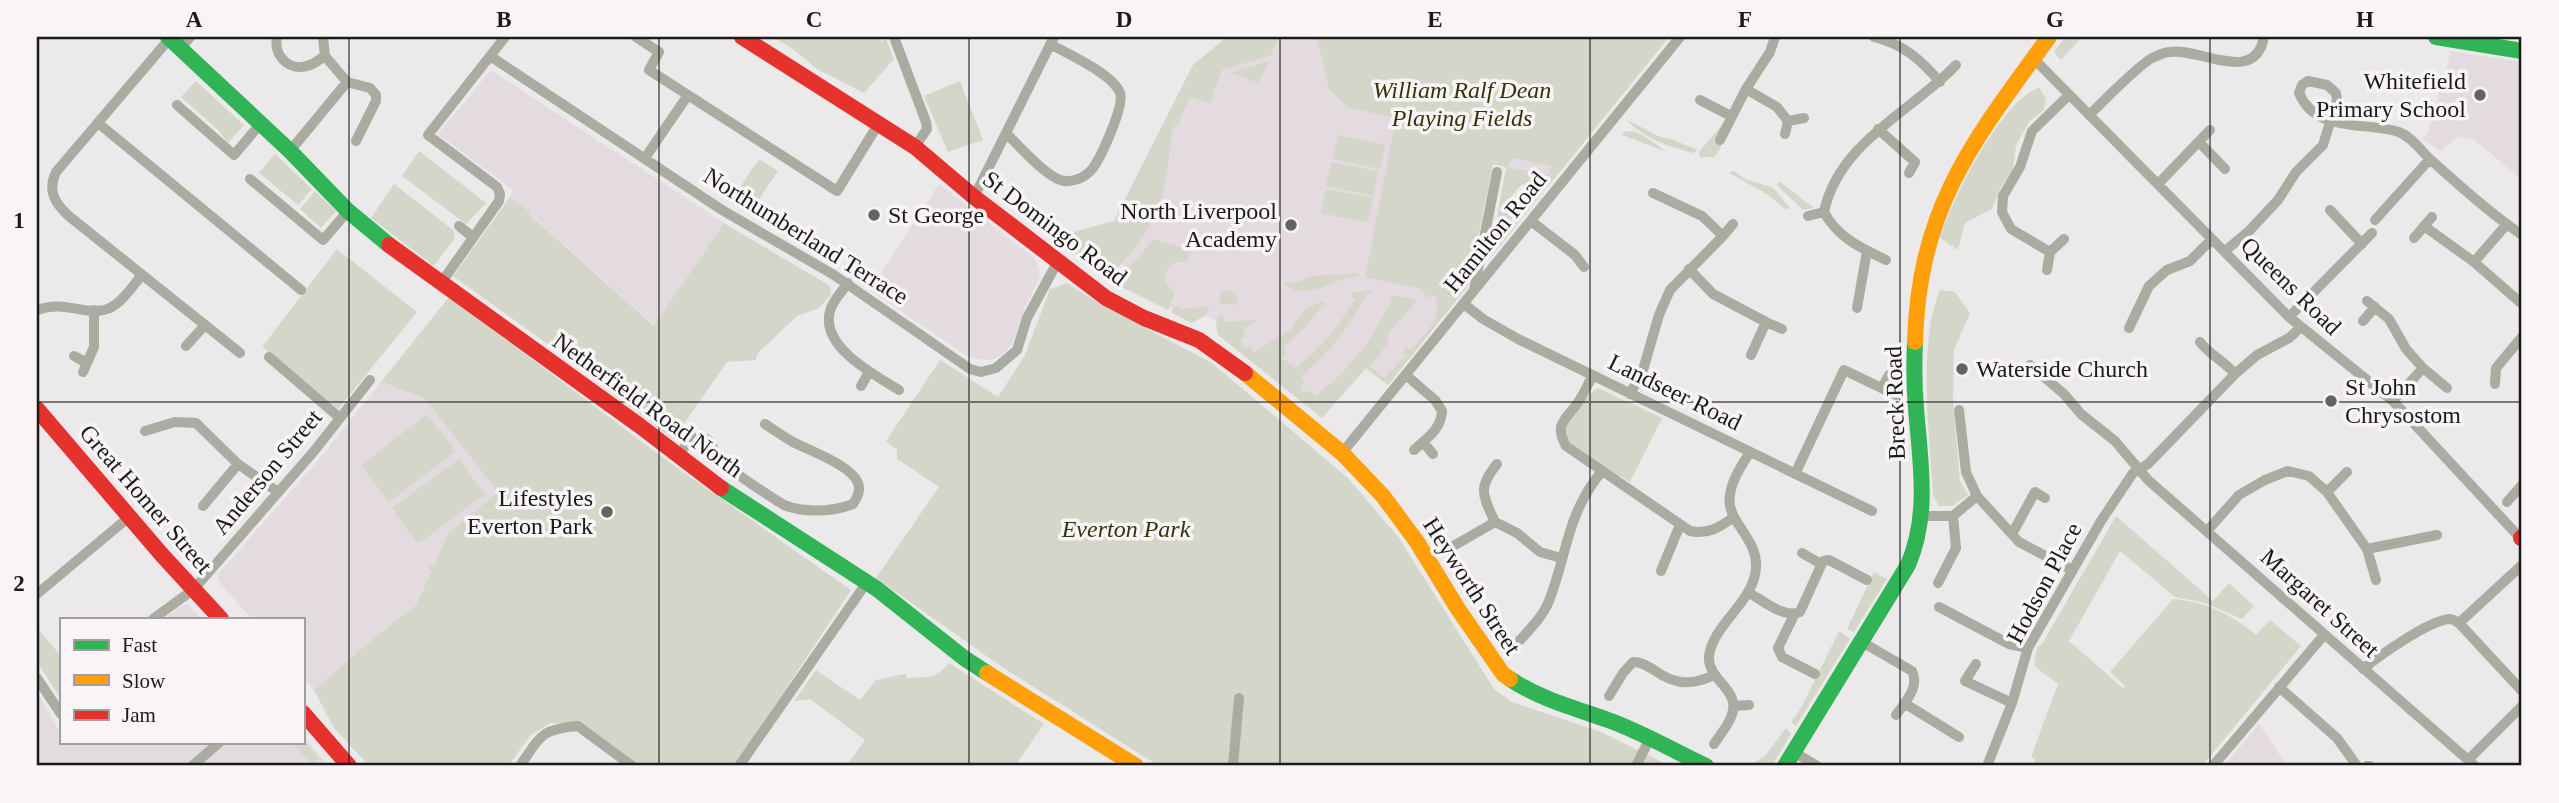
<svg xmlns="http://www.w3.org/2000/svg" width="2559" height="803" viewBox="0 0 2559 803" font-family="Georgia,serif">
  <style>
    .built { fill: #e3dbdf }
    .green { fill: #d5d6ca; fill-rule: evenodd }
    .lines { fill: none; stroke-linecap: round; stroke-linejoin: round }
    .street { stroke: #aaaca2; stroke-width: 10 }
    .fast { stroke: #30b455; stroke-width: 16 }
    .slow { stroke: #ff9f0a; stroke-width: 16 }
    .jam { stroke: #e5322d; stroke-width: 16 }
    .grid { fill: none; stroke: #1c1b1b; stroke-width: 2; stroke-opacity: 0.55 }
    .poi-dot { fill: #646363; stroke: #f9f5f7; stroke-width: 2.5 }
    .labels { text-anchor: middle; dominant-baseline: central; stroke-width: 7; stroke-linejoin: round; paint-order: stroke }
    .poi-label { font-size: 24px; fill: #1c1b1b; stroke: #f9f5f7; text-anchor: end }
    .park-label { font-size: 24px; font-style: italic; fill: #31350c; stroke: #f9f5f7 }
    .street-label { font-size: 24px; fill: #1c1b1b; stroke: #f9f5f7 }
    .neatline { fill: none; stroke: #1c1b1b; stroke-width: 2.5 }
    .grid-label { font-size: 23px; text-anchor: middle; font-weight: bold; fill: #1c1b1b }
  </style>
  <rect width="100%" height="100%" fill="#ebe9ea"/>
  <path class="built" d="M1227,37h442l-113,140 -63,-13 -25,122 -80,99 -22,-17 -44,50 -80,-66 -24,-17 -2,-14 -10,-6 -12,7 -64,-39 -2,-13 -8,-7 -65,-26 59,-16 79,-156z
    M2451,51l71,11v118l-47,-40 -16,-4 -20,15 -16,-12 6,-10z
    M491,70l233,153 -69,103 -126,-113v-2l-19,-14 3,-7 -75,-56z
    M939,184l95,74 5,10 1,8 -15,31 -13,37 -9,10 -12,6 -17,-1 -11,-6 -93,-63z
    M381,382l43,16 74,94 -50,41 -14,34 -3,-1 1,5 -7,19 -9,15 -36,28 -66,57 -11,-13v-58h-51l-31,-35 -3,-5v-5l98,-111z
    M188,604l13,15h-37l16,-12z
    M37,691l24,44v7h242v-5l26,29h-292z
    M2259,724l28,42h-63l22,-26z"/>
  <path class="green" d="M773,37h102l7,4 4,-2 8,20 -30,34 -47,-24 -24,-20z
    M1227,37h52l-8,18 -49,15 -12,34 -20,-7 -12,28h-3l-3,8c-6,50 -8,83 -43,122 -8,8 -14,18 -25,21l-49,-39 59,-16 79,-156z
    M1317,37h352l-179,221 16,-91 -13,-3 -25,122 -80,99 -22,-17 -44,50 -104,-83 -2,-14 3,-6h4l1,7 33,-2 -14,10 3,6 -6,4 4,8 6,-2 4,7 37,-24 15,-21 17,-7 4,4 -4,-1 -20,25 -20,18 4,6 -5,5 13,10c26,-19 43,-41 60,-69l-4,-2 2,-5 18,-1 1,3 -5,-1c-16,34 -38,59 -66,83l4,6 -5,5 5,6 5,-3 5,6c36,-26 58,-58 77,-98l-2,-3 21,3 5,3 -27,32 -3,7 3,2 -19,24 14,12 22,-23 -3,-3 4,-5 4,3c13,-15 33,-33 24,-55l-7,3 -7,-9 -56,-12 31,-159 -47,-10 -20,-19zM1513,158l38,8 -2,9 -42,-8zM1522,184l9,9 -16,19 -10,-8z
    M2065,37h17l-21,23 -7,-8z
    M1269,61l-10,22 -29,-10z
    M196,81l48,44 -16,18 -9,-12 -38,-34z
    M960,81l23,59 -35,12 -24,-56z
    M2039,87l7,12 -2,11 -14,11 -14,24 -3,24 -13,20 -8,20 -27,14 -7,27 -18,-12c13,-40 59,-134 99,-151z
    M1626,119l34,18 11,2 27,11 -5,3c-24,-6 -50,-15 -67,-34z
    M1722,125l-1,22 -6,10h-15l-1,-5z
    M1626,131c15,-1 29,13 41,21l-45,-17z
    M1338,135l47,10 -5,24 -47,-10z
    M419,151l67,52 -20,21 -64,-48z
    M275,154l37,35 -14,16 -39,-32z
    M759,159l19,12 -29,43 -19,-12z
    M1331,162l47,9 -4,25 -48,-10z
    M1734,171l11,8 28,9 17,20 -5,1 -18,-15 -38,-21z
    M1779,181l35,27 -11,2 -26,-25z
    M394,184l59,46 2,8 -21,28 -63,-48z
    M1326,189l47,9 -5,25 -47,-10z
    M315,191l21,20 -15,17 -21,-19z
    M510,197l20,15 -1,2 125,112 70,-103 106,63 1,9 -12,13 -22,8 -40,38 -1,6 -29,2 -54,77 -100,-74 1,-2 -121,-87z
    M1154,239l38,12 -5,10 -12,1 -10,10 1,12 9,9 -7,17 -49,-24 3,-10z
    M337,249l80,63 -79,97 -76,-62z
    M1358,273v3c-24,0 -54,30 -74,6h13l16,-6z
    M1067,283l31,20 114,60 137,116 50,59 95,151 18,13 89,30 69,34h-511l-157,-99 -126,-89 63,-91 -42,-28v-9l-11,-9 54,-81 58,37 27,-42 25,-66z
    M1229,290l10,8 -3,7 -15,-1 -2,-3 2,-9z
    M1940,290l15,2 15,21 -16,37 -1,51 7,80 8,14 -16,11h-13l-6,-10c-3,-59 -16,-152 7,-206z
    M449,297l217,163 185,130 -116,176h-99l-59,-42 -27,-1 -20,13 -22,30h-139l-35,-38 -20,-38 66,-57 36,-28 16,-34 -3,-1 1,-5 4,1 14,-33 50,-41 -74,-94 -43,-16z
    M1176,305l6,4 27,-3 -3,9 -15,8 -20,-11z
    M1598,388l64,30 -32,64 -10,-6 -2,2 -51,-37 -2,-15c8,-9 24,-34 33,-38z
    M427,414l29,37 -67,51 -28,-37z
    M459,459l26,35 -67,50 -26,-36z
    M2116,516l97,85 16,-18 25,23 -12,13 -37,-16 -30,-6 -55,-46 -51,90 54,47 2,-2 -15,-14 63,-73c30,2 61,16 83,36l14,-15 31,26 -99,120h-170l3,-7 -4,-2 27,-73 -24,-18 3,-19 5,-3z
    M1874,572l13,7 -33,53 -7,-3z
    M37,628l24,28v43l-24,-37z
    M1839,631l11,8 -54,87 -5,-4 10,-14z
    M949,663l95,61 -29,42h-169l19,-26 -55,-41 -16,2 22,-31 44,30 16,-20 29,-6 2,4c20,-1 29,1 42,-15z
    M1786,728l5,6 -19,32h-24l16,-9z
    M303,740l16,19 -7,6 -20,-23z"/>
  <g class="lines">
    <path class="street" d="M277,37c-4,19 13,36 33,28 5,-2 10,-6 15,-9
      M636,37l23,15 -10,18 188,121 42,-68
      M894,37l32,85 1,7 -12,18
      M1874,37c29,7 46,22 66,45
      M170,38l-114,134c-9,19 -1,32 14,45l170,136
      M181,48l9,-11
      M490,56l232,154 112,65 136,94 11,3 15,-4 21,-18 10,-32 31,-57
      M2033,58l256,259 104,84 129,139
      M347,82l23,6 6,7v6l-20,40
      M1746,89l31,18 11,14 -3,13
      M1700,100l31,16
      M177,105l57,50 27,-32
      M2089,115c14,-13 51,-52 65,-58 5,-2 11,-5 16,-5 29,-5 85,34 94,-15
      M1788,121l16,-3
      M98,123l203,167
      M1878,129l37,33 -6,11
      M1006,133c13,13 41,45 58,48 11,1 22,-4 29,-13 8,-11 32,-63 27,-75 -7,-19 -52,-39 -70,-49
      M1720,140l26,-51 24,-37 5,-15
      M2199,142l26,27
      M290,151l57,-69 -22,-26 -2,-19
      M645,158l43,-63
      M250,179l73,61 25,-29
      M2158,184l52,-54
      M974,197l80,-160
      M2330,210l32,34
      M1808,216l16,-4
      M2375,220l55,-61
      M1531,221l44,34 9,12
      M459,226l14,11
      M2424,226l50,36 48,42
      M1723,236l10,-12
      M2414,238l18,-21
      M2225,251l24,-20 29,-31 18,-28 27,-27 14,-45 -1,-7 -9,-8 -19,-4 -6,4 -3,8c17,41 67,28 100,39 13,5 22,19 32,28 29,26 59,53 91,75
      M2050,252l-39,-23 -9,-17 1,-16 17,-29 12,-36 37,-36
      M1886,260c-25,-12 -48,-22 -62,-48 14,-69 88,-101 132,-147
      M2474,262l33,-38
      M1689,269l24,25 53,28 -15,33
      M2047,270l3,-18 14,-13
      M441,283l58,-82 1,-7 -3,-7 -69,-52 77,-98
      M848,283c-6,8 -16,19 -18,28 -10,36 45,64 69,79
      M1474,290l23,-118
      M2367,301l22,18 17,30 17,19 24,20
      M1464,304l19,15 35,20 354,172
      M1857,308l10,-57
      M37,310c27,-10 46,5 67,0 16,-4 27,-22 37,-34
      M2289,317l83,-84
      M2363,321l12,-14
      M1766,322l16,7
      M2129,328l20,-42 18,-16 23,-9 22,-22
      M2200,342c10,13 24,19 35,32
      M186,346l19,-21
      M74,356l13,7
      M269,357l71,61
      M2030,365l34,29 17,20 34,27 33,39 327,286
      M83,372l11,-25v-37
      M1593,375c-5,9 -9,18 -14,26 -12,18 -26,22 -13,45l124,85c18,4 30,-4 44,-14
      M1407,376l28,24 7,11c-1,19 -15,27 -28,39
      M2495,384l1,-16 26,-31
      M861,386l8,-14
      M1882,388l7,-13
      M1630,394l13,-24 16,-55 11,-25 53,-54 -21,-20 -49,-23
      M2393,401l30,-33
      M1959,410l7,62 11,24 42,46 53,28
      M145,431l30,-9 21,1 42,41 40,28
      M1423,442l10,12
      M1342,453l338,-416
      M679,457c4,-9 11,-22 24,-19 11,2 9,14 16,21 12,12 49,36 65,46 20,8 48,7 69,-1 4,-6 8,-13 5,-21 -7,-18 -48,-32 -65,-41 -9,-5 -19,-12 -28,-18
      M1795,474l49,-104 52,25
      M2327,492l20,-20
      M2507,502l15,-17
      M203,506l35,-42
      M1921,516h32l24,-20
      M1495,522c-12,-26 -18,-34 2,-58
      M2207,531l32,-36 26,-15 23,-9 21,5 18,16 40,57 9,31
      M2012,534l23,-42 10,6
      M1448,549l47,-27 22,11 23,19 21,6
      M2367,549l70,-14
      M1802,553l19,11
      M1661,571l19,-46
      M1938,583l18,-35 -3,-32
      M1748,592c14,8 36,27 52,20l23,-51 6,-1 38,20
      M37,594l92,-77
      M1939,607l70,37 19,4
      M1794,615l-16,33 4,9 33,17
      M153,619l41,-30 121,-139 55,-70
      M2459,623l63,68
      M1520,640c11,-12 23,-24 29,-39 19,-49 17,-86 53,-130
      M1862,642l50,29c8,16 -7,31 -16,44
      M1976,664l-11,17 47,22
      M2363,669c16,-13 65,-48 86,-50 5,0 6,2 10,4l63,-58
      M37,678l24,36
      M2279,687l58,51 20,28
      M1609,696l14,-23 10,-11c9,0 14,4 21,8 21,15 37,16 60,5
      M1904,703l55,34
      M1734,706l15,-1
      M1714,744c6,-9 13,-17 17,-27 12,-27 -24,-36 -22,-61 4,-32 45,-54 47,-88 2,-31 -31,-47 -26,-73 2,-16 12,-30 20,-43
      M1794,752l23,14
      M2468,760l54,-54
      M192,766l28,-24
      M520,766c20,-29 20,-37 58,-40l54,40
      M739,766l128,-184
      M1233,766l6,-68
      M1636,766l13,-26
      M1987,766l25,-63 16,-55 73,-127 32,-48 15,-9 87,-90 22,-19 32,-17 12,-11
      M2213,766l111,-131
      M2367,766h3"/>
    <path class="fast" d="M168,37l122,114 58,60 41,34
      M2436,37l86,14
      M721,488l156,101 87,69 23,15
      M1510,679c30,20 64,29 98,41 34,12 66,31 98,46
      M1785,766l123,-201c22,-51 12,-104 8,-157 -2,-22 -2,-44 -1,-66"/>
    <path class="slow" d="M1915,342c4,-135 58,-201 134,-305
      M1245,373l97,80 41,43 34,46 41,67 45,65 7,5
      M987,673l149,93"/>
    <path class="jam" d="M742,37l173,110 59,50 132,101 38,20 55,22 46,33
      M389,245l251,181 81,62
      M37,409l125,146 59,64
      M2521,538l1,-1
      M303,713l46,53"/>
  </g>
  <path class="grid" d="M349,37v729M659,37v729M969,37v729M1280,37v729M1590,37v729M1900,37v729M2210,37v729M37,402h2485"/>
  <g class="poi-dot">
    <circle cx="2480" cy="95" r="7"/>
    <circle cx="874" cy="215" r="7"/>
    <circle cx="1291" cy="225" r="7"/>
    <circle cx="1962" cy="369" r="7"/>
    <circle cx="2331" cy="401" r="7"/>
    <circle cx="607" cy="512" r="7"/>
  </g>
  <g class="labels">
    <g class="poi-label">
      <text x="2466" y="81">Whitefield<tspan x="2466" dy="28">Primary School</tspan></text>
      <text x="1277" y="211">North Liverpool<tspan x="1277" dy="28">Academy</tspan></text>
      <text x="888" y="215" text-anchor="start">St George</text>
      <text x="1976" y="369" text-anchor="start">Waterside Church</text>
      <text x="2345" y="387" text-anchor="start">St John<tspan x="2345" dy="28">Chrysostom</tspan></text>
      <text x="593" y="498">Lifestyles<tspan x="593" dy="28">Everton Park</tspan></text>
    </g>
    <g class="park-label">
      <text x="1462" y="90">William Ralf Dean<tspan x="1462" dy="28">Playing Fields</tspan></text>
      <text x="1126" y="529">Everton Park</text>
    </g>
    <g class="street-label">
      <text transform="translate(1055 228) rotate(37)">St Domingo Road</text>
      <text transform="translate(1495 232) rotate(-51)">Hamilton Road</text>
      <text transform="translate(806 236) rotate(32)">Northumberland Terrace</text>
      <text transform="translate(2291 286) rotate(44)">Queens Road</text>
      <text transform="translate(1675 392) rotate(26)">Landseer Road</text>
      <text transform="translate(1895 403) rotate(-92)">Breck Road</text>
      <text transform="translate(648 405) rotate(36)">Netherfield Road North</text>
      <text transform="translate(267 472) rotate(-50)">Anderson Street</text>
      <text transform="translate(146 499) rotate(49)">Great Homer Street</text>
      <text transform="translate(2044 583) rotate(-62)">Hodson Place</text>
      <text transform="translate(1472 586) rotate(57)">Heyworth Street</text>
      <text transform="translate(2320 603) rotate(42)">Margaret Street</text>
    </g>
  </g>
  <rect width="2559" height="803" fill="none" stroke="#f9f5f7" stroke-width="77"/>
  <rect x="60" y="618" width="245" height="126" fill="#f9f5f7" stroke="#a19e9f" stroke-width="2"/>
  <rect x="74" y="640" width="35" height="10" fill="#30b455" stroke="#a19e9f" stroke-width="2"/>
  <text x="122" y="652" font-size="21" fill="#1c1b1b">Fast</text>
  <rect x="74" y="675" width="35" height="10" fill="#ff9f0a" stroke="#a19e9f" stroke-width="2"/>
  <text x="122" y="688" font-size="21" fill="#1c1b1b">Slow</text>
  <rect x="74" y="710" width="35" height="10" fill="#e5322d" stroke="#a19e9f" stroke-width="2"/>
  <text x="122" y="722" font-size="21" fill="#1c1b1b">Jam</text>
  <rect x="38" y="38" width="2482" height="726" class="neatline"/>
  <g class="grid-label">
    <text x="194" y="27">A</text>
    <text x="504" y="27">B</text>
    <text x="814" y="27">C</text>
    <text x="1124" y="27">D</text>
    <text x="1435" y="27">E</text>
    <text x="1745" y="27">F</text>
    <text x="2055" y="27">G</text>
    <text x="2365" y="27">H</text>
    <text x="19" y="228">1</text>
    <text x="19" y="591">2</text>
  </g>
</svg>
